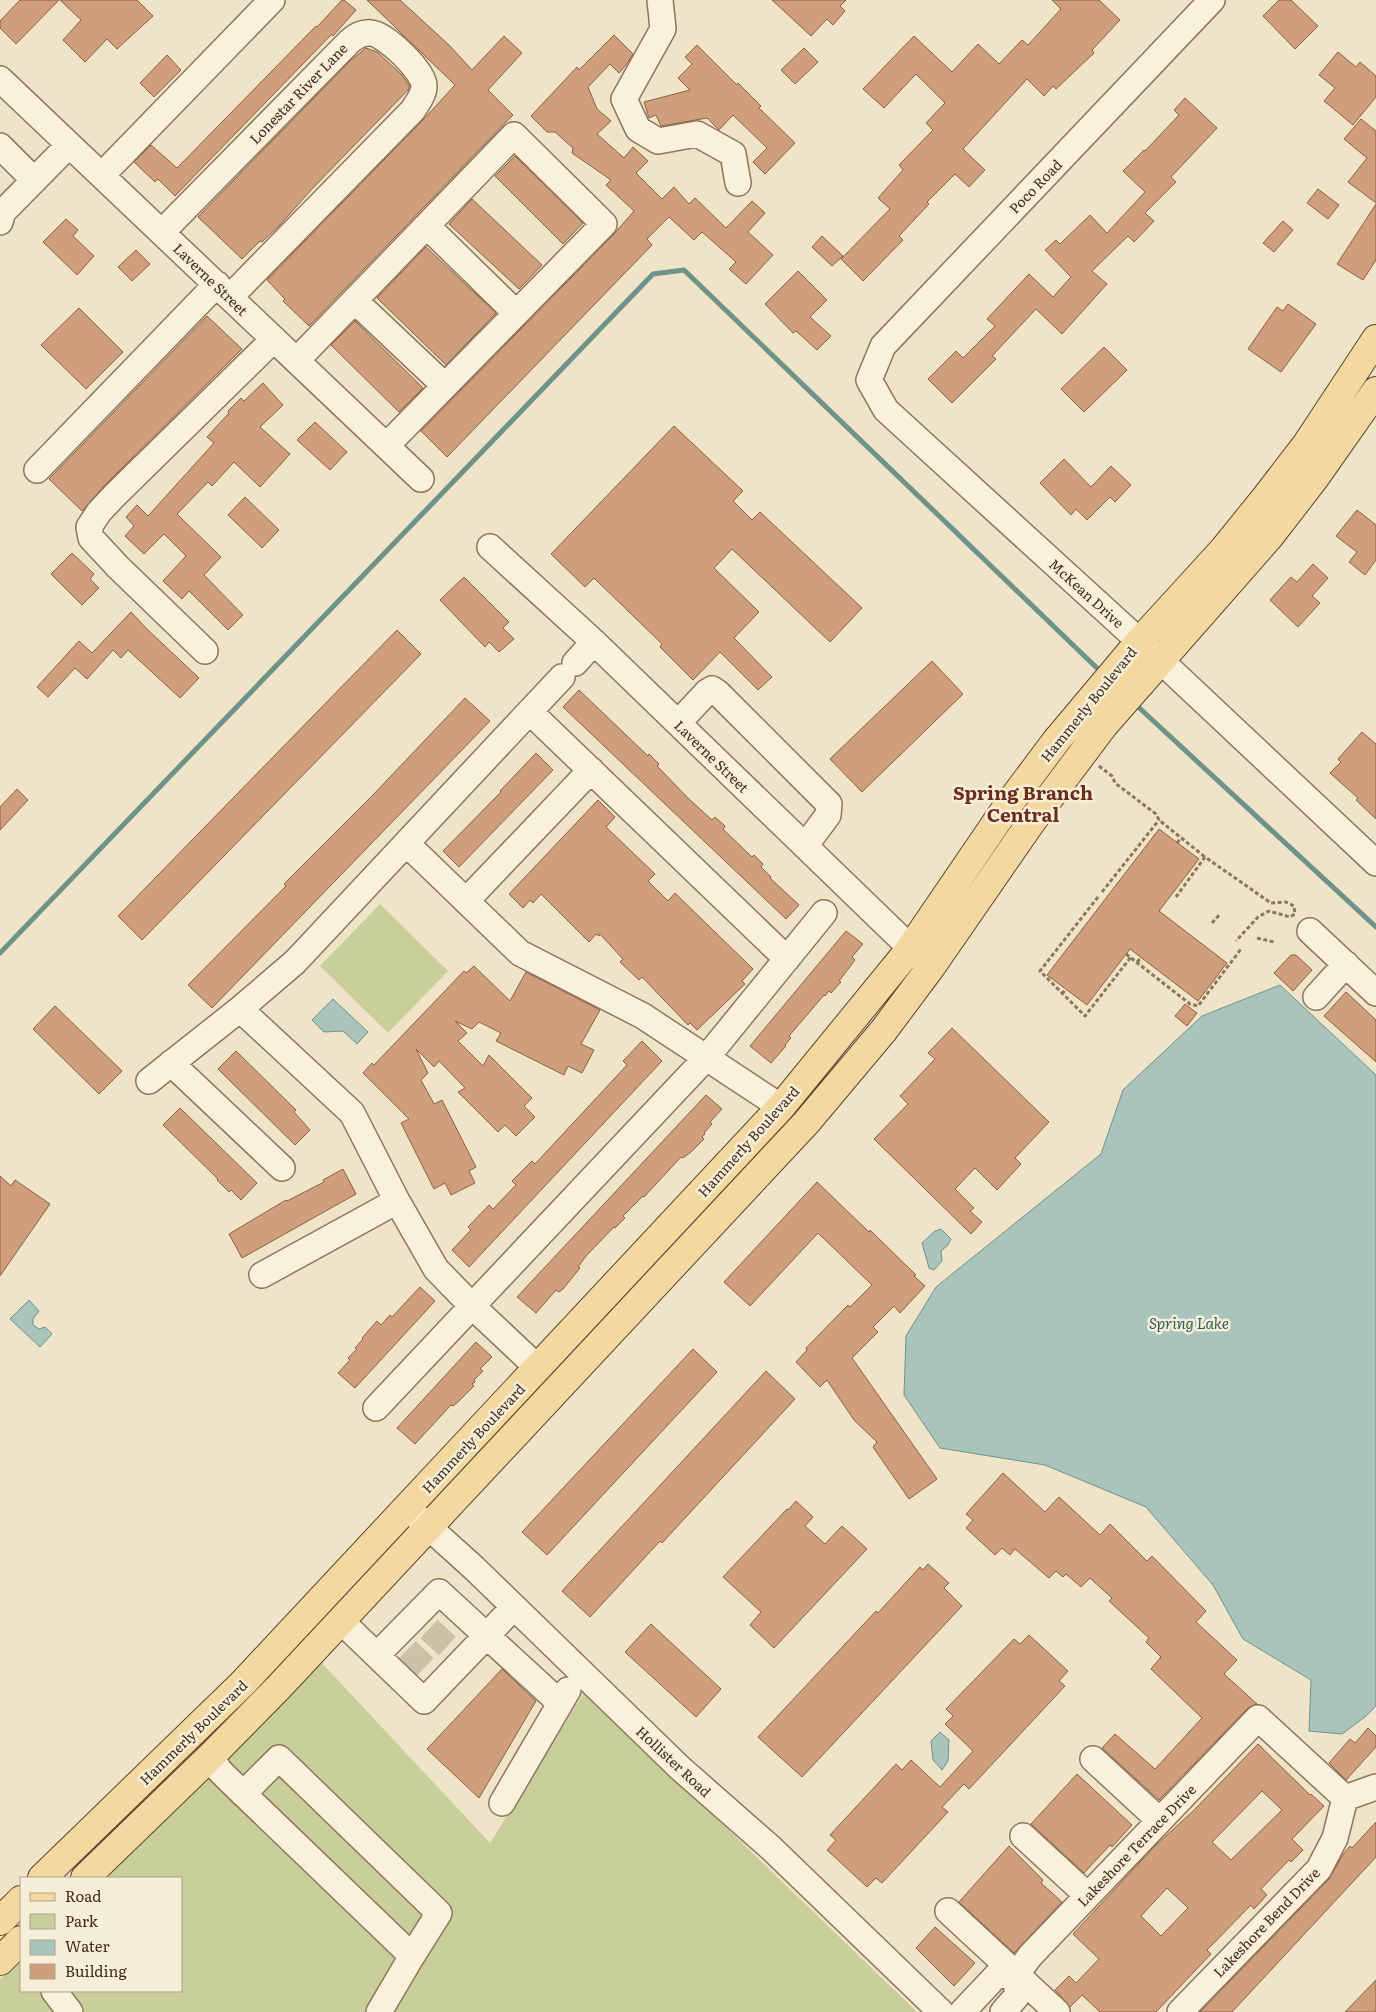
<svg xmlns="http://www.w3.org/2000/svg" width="1376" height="2012" viewBox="0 0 1376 2012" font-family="Literata,serif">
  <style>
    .green { fill: #c9cf9b }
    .water { fill: #a9c4bc; stroke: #6f938a }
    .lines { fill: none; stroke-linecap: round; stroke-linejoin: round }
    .stream { stroke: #6f938a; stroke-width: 5 }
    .building { fill: #cf9f7d; stroke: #8d5f41; fill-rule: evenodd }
    .minor-tunnel { stroke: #ccc0a6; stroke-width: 25; stroke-dasharray: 25 12; stroke-linecap: butt }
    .minor-casing { stroke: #8d765c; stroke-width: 28 }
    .major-casing { stroke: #5b4430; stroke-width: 30 }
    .path { stroke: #8d765c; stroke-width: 3; stroke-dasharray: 4 2.5; stroke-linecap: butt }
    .minor { stroke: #faf1dc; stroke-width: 25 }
    .major { stroke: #f3d9a0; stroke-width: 28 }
    .labels { text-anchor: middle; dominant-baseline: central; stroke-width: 5; stroke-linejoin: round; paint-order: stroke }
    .street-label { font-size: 14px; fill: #3d2e20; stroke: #f7eed8 }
    .water-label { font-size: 15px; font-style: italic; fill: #2f5d5a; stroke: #f7eed8 }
    .district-label { font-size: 19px; font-weight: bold; fill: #6b2e1e; stroke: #f7eed8 }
  </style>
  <rect width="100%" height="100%" fill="#f0e4c8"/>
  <path class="green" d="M380,904l68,67 -60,62 -68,-67z
    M320,1661l170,182 95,-152 332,321h-917v-33l21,-21v33h160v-113h-78z"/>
  <path class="water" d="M1280,985l96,90v631l-11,11 -23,17 -33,-3 2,-51 -68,-41 -30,-54 -67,-78 -101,-42 -105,-17 -36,-53 2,-59 30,-49 165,-133 22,-64 79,-74z
    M333,999l35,33 -11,12 -14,-13 -19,1 -12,-12z
    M941,1229l10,10 -3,6 -7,6 1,10 -8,9 -5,-2 -7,-25 13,-12z
    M29,1300l10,11 -6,8v6l6,4 6,-2 7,7 -12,13 -30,-28z
    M940,1732l9,8 -1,21 -6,9 -9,-10 -2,-19z"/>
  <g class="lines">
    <path class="stream" d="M1134,703l242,224
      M0,953l653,-679 31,-4 418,403"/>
  </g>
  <path class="building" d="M20,0h39l-43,44 -16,-16v-7z
    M60,0h77l16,16 -36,33 -10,-10 -22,23 -22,-22 18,-20z
    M342,0h2l12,10 -23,26 -1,-2 -157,162 -17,-17 -3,3 -21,-20 17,-17 26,23 139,-142 1,1z
    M367,0h33l49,45 23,25 32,-34 18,17 -34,37 25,25 -204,211 -26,-25 2,-2 -18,-19 156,-160 32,-35z
    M772,0h74l-6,6 5,5 -12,14 -6,-6 -16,17z
    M1052,0h47l21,20 -28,30 2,3 -38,36 -3,-3 -9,10 -17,-17 -64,70 22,21 -16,17 -14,-13 -28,28 2,2 -30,32 4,4 -40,41 -22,-22 49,-50 -12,-11 25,-28 -4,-5 34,-35 -7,-7 19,-20 -29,-29 -32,34 -21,-19 51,-53 38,36 26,-28 21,20 23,-24 6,5 33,-36z
    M1279,0h12l27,26 -23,23 -32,-33z
    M614,35l19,19 -7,11 -7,8 -9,-9 -22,23 9,22 14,12 -14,13 27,24 9,-11 15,14 -12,12 26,26 12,-12 15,17 6,-6 31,30 26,-27 13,12 -17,19 25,23 -27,29 -17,-15 7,-7 -34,-30 -8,8 -25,-23 -22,22 5,6 -205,212 -26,-26 193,-197 20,-23 -28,-26 5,-5 -39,-27 1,-5 -18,-16h-8l-16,-16 46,-49 2,3z
    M697,45l40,40 1,-2 23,23 -2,2 36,35 -30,31 -12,-12 14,-14 -34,-33 -14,15 -12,-12 -46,8 -5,-11 -7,3 -5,-16 46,-12 -12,-12 14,-14 -7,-7z
    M366,48l11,4 24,22 8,11v4l-98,101 -31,35 -18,17 -2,-1 -18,18 -44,-42 152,-156z
    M804,48l14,14 -23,22 -14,-14z
    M1338,52l18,15 4,-5 16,14v21l-23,28 -29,-24 11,-13 -16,-13z
    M167,55l14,15 -27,27 -14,-14z
    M1185,98l32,30 -46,49 5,5 -31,31 9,8 -20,21 -6,-6 -36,35 15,13 -45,50 -26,-25 -44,47 4,3 -44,44 -24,-24 28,-28 7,7 32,-32 -8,-7 42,-45 24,23 18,-20 -26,-27 11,-10 4,4 30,-29 17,18 38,-41 -22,-21 21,-21 1,1 34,-36 -5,-5z
    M1361,119l15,12v72l-28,-21 19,-24 -23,-19z
    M515,156l68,67 -20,21 -68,-68z
    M1318,189l21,16 -11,14 -21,-16z
    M472,199l70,66 -23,24 -70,-65z
    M1376,204v56l-13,20 -26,-16z
    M66,219l12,11 -5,6 21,20 -17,19 -34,-33z
    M1283,221l10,9 -19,22 -11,-9z
    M822,236l21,20 -11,10 -20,-19z
    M426,247l70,66 -50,52 -69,-67z
    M136,250l14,14 -18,17 -14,-14z
    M798,271l29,29 -17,17 21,19 -14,14 -21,-19 -3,2 -28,-29z
    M1288,304l28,20 -35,48 -33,-23 29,-42 6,4z
    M79,308l44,44 -37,37 -45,-44z
    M207,316l35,33 -138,137 -22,25 -33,-32z
    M355,321l68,67 -24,24 -68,-67z
    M1104,347l23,23 -43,42 -23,-23z
    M263,383l20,22 -23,22 30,27 -30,33 -26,-25 -22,24 -4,-4 -31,32 44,43 -17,18 39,40 -15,15 -39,-39 -7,8 -19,-18 23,-25 -22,-22 -20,20 -19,-18 9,-10 -8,-9 11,-12 11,11 66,-73 -7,-6 22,-24 -1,-2 13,-13 3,3z
    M315,422l32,30 -17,18 -33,-30z
    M674,426l69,65 -10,10 19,19 8,-8 102,96 -32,34 -98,-93 -18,19 45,44 -25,26 38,39 -14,13 -38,-38 -27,28 -33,-33 2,-3 -68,-66 -9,9 -34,-33z
    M1064,459l27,28 20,-21 20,19 -16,17 -5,-5 -23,23 -11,-11 -5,6 -31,-32z
    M245,497l34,33 -17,18 -34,-33z
    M1357,510l19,15v35l-11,15 -16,-13 8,-10 -21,-16z
    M72,553l22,21 -4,5 9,9 -17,17 -31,-31z
    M1313,564l15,14 -16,18 8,7 -22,24 -28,-27 21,-23 6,5z
    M464,577l45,45 -6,6 11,11 -15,13 -10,-10 -4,5 -45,-47z
    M131,612l17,18 51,48 -19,20 -52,-48 -7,8 -8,-8 -26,29 -12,-11 -27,29 -11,-10 42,-46 13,12z
    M397,630l24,24 -279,286 -24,-24z
    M932,661l31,33 -101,98 -32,-33z
    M579,690l69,66 1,-2 10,10 -2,2 32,33 23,21 3,-3 10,9 -2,3 29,28 2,-2 9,9 -2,3 10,10 -1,1 29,27 -13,14 -223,-212z
    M465,698l25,23 -278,287 -24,-23 98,-99 -2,-2 87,-87z
    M1362,732l14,12v75l-20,-19 2,-2 -28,-25 11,-11 -3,-3z
    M536,753l17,17 -94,97 -16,-16 58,-59 -1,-1z
    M17,789l11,11 -28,30v-23z
    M598,800l17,17 -9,10 49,47 -7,7 20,20 7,-8 78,76 -11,12 3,3 -48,46 -7,-7 -2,2 -46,-48 -3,3 -19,-18 3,-3 -23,-25 -1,2 -3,-2 -7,8 -48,-48 -8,9 -3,-3 -7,8 -14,-14z
    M1159,829l40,30 -40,52 68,52 -29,38 -68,-52 -43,56 -40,-30z
    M846,931l17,13 -11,13 3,3 -16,21 2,1 -10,11 -2,-2 -4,5 -1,-1 -35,41 2,2 -6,7 1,1 -15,17 -21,-17z
    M1291,955h5l16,15 -19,21 -19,-18z
    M474,966l36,35 16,-29 74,38 -19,34 13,6 -12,23 -14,-7 -4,9 -68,-34 5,-8 -22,-11 -7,7 -17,-8 12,12 -9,8 25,25 6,-11 43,43 -8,8 11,11 -19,19 -11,-11 -7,7 -40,-40 7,-4 -26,-27 -5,6 -18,-18 12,24 -7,7 13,24 8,-4 34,67 -7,4 6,12 -24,12 -6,-12 -11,6 -33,-66 8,-4 -46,-46 9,-10 2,2 90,-94 2,2z
    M1346,992l30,28v42l-52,-46z
    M1185,1004l12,9 -10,13 -12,-10z
    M55,1006l67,65 -23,23 -66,-65z
    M952,1028l97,94 -34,36 6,6 -24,26 -22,-22 -20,21 19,19 -4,3 12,11 -11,12 -97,-95 34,-35 -8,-8 35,-37 -7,-6z
    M642,1041l20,20 -193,206 -17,-17 19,-20 -3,-3 21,-22 4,4 23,-24 -4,-4 20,-20 3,3 92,-99 -4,-4z
    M236,1051l60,59 -2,2 16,18 -15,15 -77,-76z
    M706,1095l16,14 -12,13 2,2 -8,9 1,1 -3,3 2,2 -13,13 -8,6 -2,-1 -37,40 -1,-1 -20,20 2,2 -10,10 -1,-1 -28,29 -8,11 2,1 -17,21 -4,3 -3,-2 -20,23 -19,-16z
    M180,1108l77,75 -16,17 -10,-10 -2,2 -12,-12 1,-1 -55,-54z
    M343,1169l13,25 -114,64 -13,-24 57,-34 1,1 37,-19 -1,-2z
    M0,1176l11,10 4,-6 35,24 -50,72z
    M817,1182l52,50 1,-2 46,45 -2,1 11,10 -25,27 -6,-7 -21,21 5,5 -26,26 85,121 -28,20 -36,-52 4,-5 -23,-22 -27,-40 -7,7 -24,-25 11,-12 -1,-2 42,-43 2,2 22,-22 -54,-52 -68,73 -26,-24z
    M420,1287l15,14 -80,87 -17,-15 12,-13 -2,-2 9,-9 -2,-1 8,-9 -1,-1 15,-17 4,4 9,-10 2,2z
    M476,1342l16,15 -12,12 3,2 -9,9 1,2 -3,2 2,2 -16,16 -5,4 -2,-1 -36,39 -18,-16z
    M693,1349l24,23 -170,183 -25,-23z
    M766,1371l29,28 -133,144 -2,-2 -70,76 -28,-26z
    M1003,1473l42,39 14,-15 41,38 10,-11 37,37 5,-5 54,55 -10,11 41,38 -13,14 33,30 -9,4 -89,92 -57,-52 13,-14 40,35 47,-51 -51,-49 10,-12 -15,-15 3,-4 -40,-37 3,-3 -22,-20 -9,9 -15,-13 -3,3 -7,-6 -7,7 -34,-29 -5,6 -8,-7 -7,7 -29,-27 7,-8 -7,-6z
    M796,1501l17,16 -8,9 20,18 17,-18 25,23 -93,99 -24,-23 11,-13 -38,-35 64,-68 1,1z
    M928,1564l21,19 -5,5 18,18 -160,171 -44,-40 118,-126 2,2 42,-46 3,3z
    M651,1624l70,65 -25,28 -71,-65z
    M1029,1635l39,36 -9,10 6,5 -96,103 -5,-5 -22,23 6,5 -66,71 -6,-5 -9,9 -40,-37 9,-10 -6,-5 66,-71 6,6 9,-10 29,27 33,-36 -28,-27 8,-8 -7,-7 68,-70 6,5z
    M502,1669l34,32 -57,97 -52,-49z
    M1368,1728l8,8v11l-30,33 -17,-17 21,-24 5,4z
    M1258,1744l52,51 1,-1 13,12 -32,33 11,11 -12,12 -2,-2 -28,29 6,6 -13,14 -3,-4 -44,45 4,4 -55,58h-56l-18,-17 -12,12 -15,-17 14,-14 7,7 23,-24 -26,-25 82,-88 38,-35zM1262,1791l20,19 -51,50 -19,-18zM1167,1888l21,20 -27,28 -20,-20z
    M1077,1774l55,51 -20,22 -2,-2 -26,28 -53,-49z
    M1376,1822v35l-144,155h-32l129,-133 15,-26 6,-7 2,2z
    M1009,1846l34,34 -2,3 21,19 -48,51 -55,-51z
    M935,1927l40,36 -21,23 -38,-38z
    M1376,1980v32h-31z"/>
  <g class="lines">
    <path class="minor-tunnel" d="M429,1629l25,23
      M407,1650l25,24"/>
    <g class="minor-casing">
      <path id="minor" d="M660,0l3,29 -39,70 14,30 20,12 39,-7 36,20 5,29
        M1212,0l-329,346 -14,34 17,30 274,250 216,203
        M0,79l421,400
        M0,146l34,34
        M103,174l169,-174
        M0,222l3,-10 66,-67
        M427,226l89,87
        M162,232l188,-191c6,-5 12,-9 21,-8 14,1 53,38 53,53 0,9 -7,17 -11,24l-183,187
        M355,301l89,84
        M297,360l217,-225 90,89 -217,221
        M37,470l180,-186
        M490,547l104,95 330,319
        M205,651l-87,-84 -27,-29 -2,-11 10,-15 15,-16 160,-157
        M575,663l19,-21
        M530,712l257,247
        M678,723l29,-31 5,-3 6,4 111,111 -1,11 -23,31
        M407,844l113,109 123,63 138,91
        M466,901l125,-131
        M1310,931l66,62
        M1316,997l30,-33
        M240,1009l112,104 45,88 39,68 36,37 66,62
        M171,1063l111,105
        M149,1081l91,-72 55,-47 267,-285
        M262,1275l135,-74
        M376,1408l331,-351 117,-144
        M413,1513l61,55 206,200 91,80 170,164
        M341,1621l83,80 90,-94
        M377,1655l62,-63 121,111
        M211,1756l8,14 10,10 183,176 -33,56
        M1093,1759l66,61
        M243,1794l36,-36 160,155 -27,43
        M502,1803l66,-113
        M1023,1836l64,59
        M948,1911l109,101
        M54,1991l16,21
        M962,2012l34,-36 21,-2
        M1003,2012l14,-16v-22l13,-18 228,-238 87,80
        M1180,2012l139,-143 16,-31 10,-40 31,-11"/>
    </g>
    <g class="major-casing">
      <path id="major" d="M42,1878l200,-194 539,-577 129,-158 101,-148 45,-60 84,-100 84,-92 42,-52 40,-52 70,-106
        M85,1878l126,-122 68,-69 527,-564 78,-93 47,-63 101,-146 72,-96 166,-189 44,-57 62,-88
        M0,1921l21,-21
        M0,1961l21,-21"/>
    </g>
    <path class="path" d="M1099,766l13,10 3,7 41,31 3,6 46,37
      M1177,843l4,-5
      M1102,892l57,-72
      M1098,897l-58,74 45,45 46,-59
      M1176,897l29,-40 66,46 15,-1 8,4 1,8 -5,3 -21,-6 -11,6 -22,24
      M1212,923l8,-9
      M1257,938l17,4
      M1126,954l64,50 8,2 43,-57
      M1137,962l4,-4
      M1062,994l4,-5"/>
    <use href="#minor" class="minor"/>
    <use href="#major" class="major"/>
  </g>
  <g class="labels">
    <g class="street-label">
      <text transform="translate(298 93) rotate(-46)">Lonestar River Lane</text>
      <text transform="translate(1035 186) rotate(-46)">Poco Road</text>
      <text transform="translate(211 279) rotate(44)">Laverne Street</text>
      <text transform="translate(1087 593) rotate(42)">McKean Drive</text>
      <text transform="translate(1088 704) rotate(-51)">Hammerly Boulevard</text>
      <text transform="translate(712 756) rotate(44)">Laverne Street</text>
      <text transform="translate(748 1141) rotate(-48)">Hammerly Boulevard</text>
      <text transform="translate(473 1438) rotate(-47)">Hammerly Boulevard</text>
      <text transform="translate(193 1732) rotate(-44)">Hammerly Boulevard</text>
      <text transform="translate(674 1761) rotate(43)">Hollister Road</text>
      <text transform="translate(1136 1845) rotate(-46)">Lakeshore Terrace Drive</text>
      <text transform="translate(1266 1922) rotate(-46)">Lakeshore Bend Drive</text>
    </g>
    <g class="water-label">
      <text x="1189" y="1322">Spring Lake</text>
    </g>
    <g class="district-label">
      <text x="1023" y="792">Spring Branch<tspan x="1023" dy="22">Central</tspan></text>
    </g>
  </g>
  <rect x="20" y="1877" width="162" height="115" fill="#f7eed8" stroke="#ada18e"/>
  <rect x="30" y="1893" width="25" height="8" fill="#f3d9a0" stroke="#ada18e"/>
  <text x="65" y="1902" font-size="15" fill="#3d2e20">Road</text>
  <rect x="30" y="1914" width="25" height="15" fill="#c9cf9b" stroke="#ada18e"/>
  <text x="65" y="1927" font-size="15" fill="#3d2e20">Park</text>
  <rect x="30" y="1940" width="25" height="15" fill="#a9c4bc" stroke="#ada18e"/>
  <text x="65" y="1952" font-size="15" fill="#3d2e20">Water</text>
  <rect x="30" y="1964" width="25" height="15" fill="#cf9f7d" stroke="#ada18e"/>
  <text x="65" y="1977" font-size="15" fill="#3d2e20">Building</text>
</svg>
